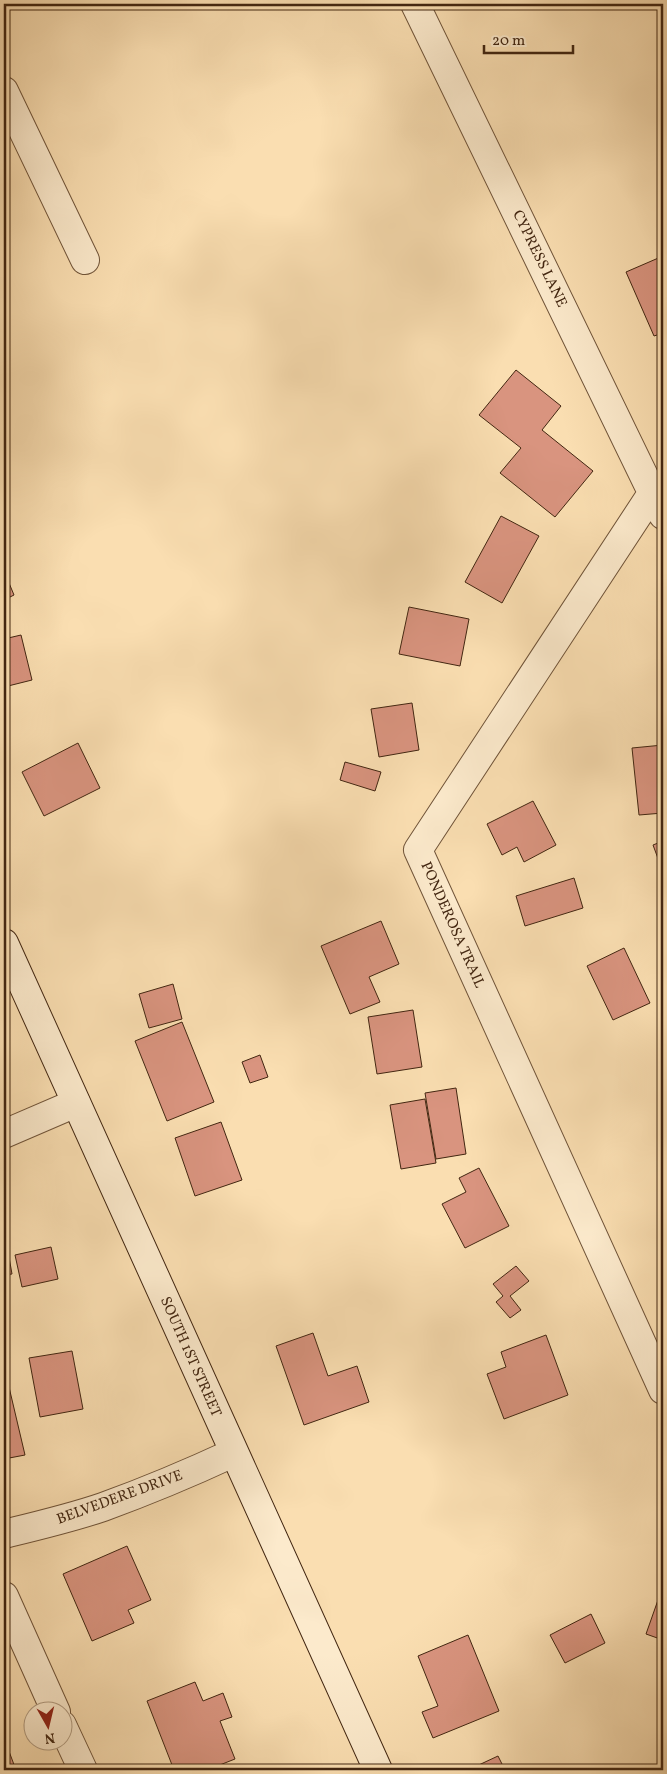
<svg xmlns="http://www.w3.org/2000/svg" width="667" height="1774" viewBox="0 0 667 1774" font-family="Vollkorn,serif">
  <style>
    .building { fill: #d9947f; stroke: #422611 }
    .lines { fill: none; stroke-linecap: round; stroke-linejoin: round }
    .street-casing { stroke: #705439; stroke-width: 30 }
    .secondary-casing { stroke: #422611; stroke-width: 30 }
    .street { stroke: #fceacc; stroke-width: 28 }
    .secondary { stroke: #fceacc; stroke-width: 28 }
    .labels { text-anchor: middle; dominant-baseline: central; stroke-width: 4.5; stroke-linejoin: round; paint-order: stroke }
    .street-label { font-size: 15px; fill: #422611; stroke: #fceacc }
  </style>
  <rect width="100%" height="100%" fill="#fadeb1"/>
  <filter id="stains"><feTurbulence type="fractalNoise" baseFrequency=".004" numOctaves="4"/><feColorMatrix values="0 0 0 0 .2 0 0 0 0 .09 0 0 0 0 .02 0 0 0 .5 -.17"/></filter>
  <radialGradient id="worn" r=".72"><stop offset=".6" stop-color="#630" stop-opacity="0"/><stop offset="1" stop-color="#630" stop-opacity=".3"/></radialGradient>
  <path class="building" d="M663,256v77l-9,3 -28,-64z
    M516,370l45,36 -19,24 51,41 -38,46 -55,-44 21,-25 -42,-33z
    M501,516l38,20 -37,67 -37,-21z
    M4,571l10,24 -10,5z
    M409,607l60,12 -9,47 -61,-12z
    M21,635l11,45 -28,7v-48z
    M412,703l7,47 -40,7 -8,-48z
    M78,743l22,45 -56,28 -22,-44z
    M663,745v68l-24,2 -7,-67z
    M345,762l36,10 -6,19 -35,-11z
    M533,801l23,44 -32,17 -7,-15 -15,8 -15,-31z
    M663,841v31l-10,-27z
    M574,878l9,30 -58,18 -9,-30z
    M381,921l18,43 -30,13 11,25 -30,12 -29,-68z
    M624,948l26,55 -37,17 -26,-54z
    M173,984l9,35 -33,9 -10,-34z
    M413,1010l9,57 -45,7 -9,-57z
    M182,1022l32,80 -47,19 -32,-80z
    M260,1055l8,22 -18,6 -8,-21z
    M456,1088l10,66 -30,5 -11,-66z
    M425,1099l11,64 -35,6 -11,-64z
    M221,1122l21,58 -47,16 -20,-58z
    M479,1168l30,58 -44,22 -23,-44 24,-12 -7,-14z
    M4,1229l8,45 -8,1z
    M51,1247l7,32 -36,8 -7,-32z
    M516,1266l13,15 -19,15 11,14 -11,8 -14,-16 7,-6 -10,-12z
    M313,1333l15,43 29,-10 12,36 -65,23 -28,-79z
    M546,1335l22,60 -64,24 -17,-45 19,-7 -5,-15z
    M72,1351l11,58 -43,8 -11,-59z
    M9,1387l16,68 -21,4v-71z
    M127,1546l24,54 -23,10 6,13 -42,18 -29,-67z
    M658,1600l5,2v38l-17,-6z
    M591,1614l14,29 -40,20 -15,-28z
    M468,1635l31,76 -66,27 -11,-26 16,-6 -20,-50z
    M195,1682l8,19 20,-8 9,24 -12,4 15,38 -28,11h-33l-27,-69z
    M4,1738l12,32h-12z
    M498,1756l7,14h-37z"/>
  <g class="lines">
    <g class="street-casing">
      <path id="street" d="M415,4l248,511
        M4,91l81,169
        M653,492l-235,358 245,540
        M4,1134l72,-31
        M4,1534c33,-8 67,-16 99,-27 44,-16 87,-34 130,-54
        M4,1596l52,116
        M62,1725l21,45"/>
    </g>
    <g class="secondary-casing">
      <path id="secondary" d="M4,943l374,827"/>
    </g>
    <use href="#street" class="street"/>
    <use href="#secondary" class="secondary"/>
  </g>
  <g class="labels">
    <g class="street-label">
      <text transform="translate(539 259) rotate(64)">CYPRESS LANE</text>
      <text transform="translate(452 925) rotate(66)">PONDEROSA TRAIL</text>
      <text transform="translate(190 1357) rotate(66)">SOUTH 1ST STREET</text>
      <text transform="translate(120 1498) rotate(-20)">BELVEDERE DRIVE</text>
    </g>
  </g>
  <rect width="667" height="1774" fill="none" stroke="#fadeb1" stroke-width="20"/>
  <rect x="5" y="5" width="657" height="1764" fill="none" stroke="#422611" stroke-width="2.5"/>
  <rect x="10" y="10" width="647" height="1754" fill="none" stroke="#422611"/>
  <g transform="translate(48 1726) rotate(172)"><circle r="24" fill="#fceacc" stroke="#b29c81"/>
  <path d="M0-4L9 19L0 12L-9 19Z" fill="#8f2418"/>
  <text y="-8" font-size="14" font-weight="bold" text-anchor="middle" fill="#422611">N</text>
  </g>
  <path d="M484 45v8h89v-8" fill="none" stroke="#422611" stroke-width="2.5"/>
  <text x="492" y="45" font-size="15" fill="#422611" stroke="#fceacc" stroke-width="4" paint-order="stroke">20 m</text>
  <rect width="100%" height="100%" filter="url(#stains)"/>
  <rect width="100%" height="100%" fill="url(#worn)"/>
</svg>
